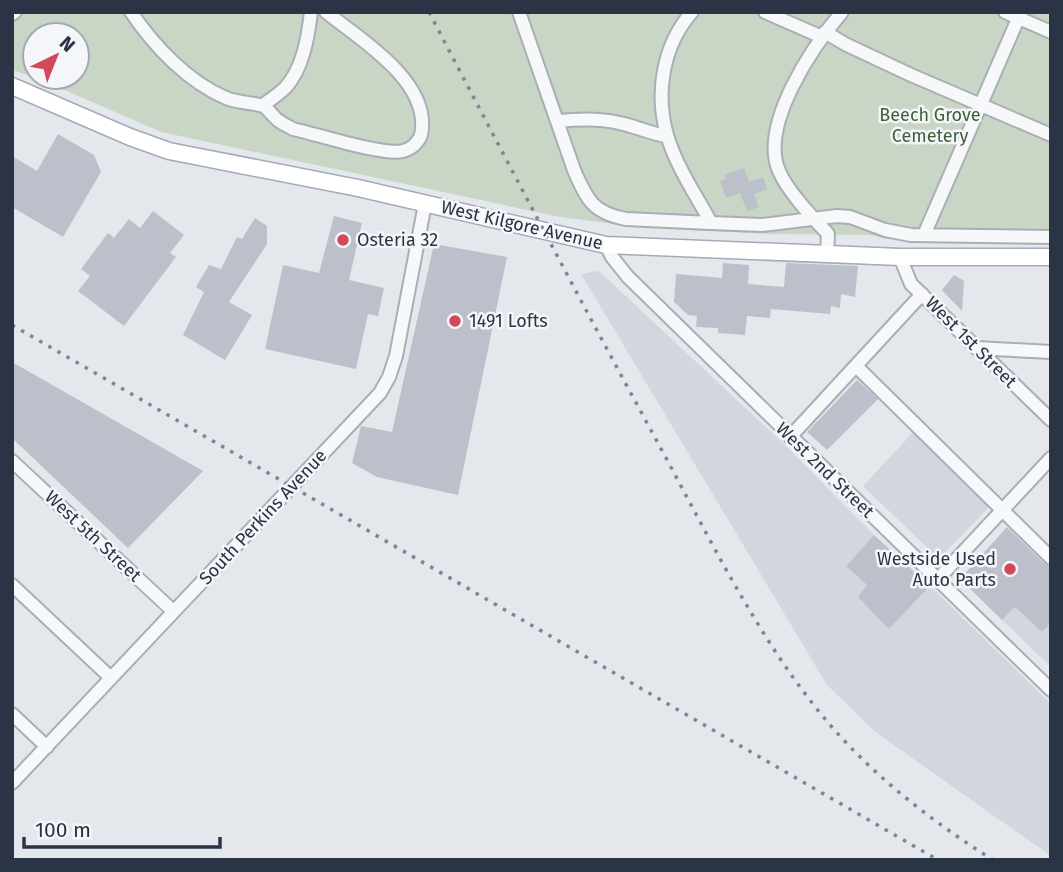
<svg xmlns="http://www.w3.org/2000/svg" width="1063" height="872" viewBox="0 0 1063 872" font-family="'Fira Sans',sans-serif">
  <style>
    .built { fill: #d2d6de }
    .green { fill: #c9d6c5 }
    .building { fill: #bbc0ca }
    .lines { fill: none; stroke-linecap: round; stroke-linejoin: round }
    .minor-casing { stroke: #a9aeb7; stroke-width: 16 }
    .major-casing { stroke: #a3abb8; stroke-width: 19 }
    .minor { stroke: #f7f8fa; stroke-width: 12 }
    .major { stroke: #fff; stroke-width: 16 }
    .rail { stroke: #7d8696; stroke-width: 3.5; stroke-dasharray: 3.5 7; stroke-linecap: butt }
    .poi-dot { fill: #d1495b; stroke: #f4f6f9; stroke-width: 2.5 }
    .labels { text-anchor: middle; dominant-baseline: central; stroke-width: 5; stroke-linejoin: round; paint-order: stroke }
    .park-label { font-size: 18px; fill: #3f6138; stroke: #f4f6f9 }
    .street-label { font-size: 18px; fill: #2b3445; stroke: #f4f6f9 }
    .poi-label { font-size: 18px; fill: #2b3445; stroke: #f4f6f9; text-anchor: start }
  </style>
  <rect width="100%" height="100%" fill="#e4e7ec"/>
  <path class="built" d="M599,271l188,176 87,88 -28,31 21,19 22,44 41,-43 121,118v152l-177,-125 -47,-46 -246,-411z
    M918,427l76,75 -55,57 -76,-73z
    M1015,607l27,25 9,-9v44l-49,-47z"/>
  <path class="green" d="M12,12h1039v228l-165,-1 -15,-4 -101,-1 -123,-6 -87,-11 -399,-85 -126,-55h42v-42h-42v42l-23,-7z"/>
  <path class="building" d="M58,134l36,21 7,17 -38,65 -51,-30v-51l25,15z
    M744,168l5,14 14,-5 4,12 -13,5 5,13 -12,4 -7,-18 -14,5 -6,-17 6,-2 -1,-4z
    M153,211l31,24 -14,18 6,4 -52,69 -46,-35 12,-15 -9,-7 27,-36 6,5 15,-19 11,9z
    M334,216l28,7 -13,57 35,8 -6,28 -10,-2 -12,55 -91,-20 18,-84 36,8z
    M255,218l12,8v18l-38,58 23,13 -27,45 -42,-25 21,-43 -8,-5 13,-22 12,4 16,-32 5,2z
    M434,244l73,13 -49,238 -81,-18 -25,-14 9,-37 31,6z
    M723,263l26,2 -1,19 36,3 2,-24 72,3 -3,31 -14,-3 -1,14 -9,-2 -1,8 -59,-5 -1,9 -23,-2 -2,19 -27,-2v-5l-22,-1 1,-11 -9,-1 -14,-13 2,-28 46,4z
    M954,275l10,6 -2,30 -20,-21z
    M12,362l191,109 -75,77 -116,-110z
    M857,380l21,19 -51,51 -20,-18z
    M1007,527l38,37 6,3v56l-9,9 -27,-25 -13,13 -42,-41z
    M874,535l56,51 -41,43 -31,-32 9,-12 -21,-19z"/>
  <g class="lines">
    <g class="minor-casing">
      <path id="minor" d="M131,12c23,34 57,70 95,86 11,5 31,5 37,8 5,2 10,11 16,15 4,3 9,5 14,8 23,5 90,27 110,22 11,-3 19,-12 19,-23 4,-49 -62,-89 -96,-116
        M519,12l55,158c13,30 19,43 52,49l85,4
        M692,12c-29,33 -37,80 -25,123 9,31 29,60 44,88l51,2 75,-9 13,1 35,13 26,5 140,2
        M765,12l57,25
        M1005,12l46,20
        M12,14l3,-2
        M825,32l20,12 66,31 140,60
        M263,105c7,-5 16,-11 22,-17 18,-19 23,-51 26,-76
        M558,121c20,-2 41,-3 61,2 17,3 31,11 48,13
        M924,235l97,-223
        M606,245l6,12 16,20 423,413
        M827,254l1,-20c-15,-16 -40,-42 -49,-63 -20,-46 34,-125 63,-159
        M900,257l11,27 140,136
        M976,348l75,4
        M856,366l195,192
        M790,437l132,-143
        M12,461l161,150
        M938,579l113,-121
        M12,585l99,93
        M12,714l35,33
        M12,783l368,-390 9,-16 7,-21 29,-152"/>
    </g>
    <g class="major-casing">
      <path id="major" d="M12,86l118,51 39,14 189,37 248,57 294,12h151"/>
    </g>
    <use href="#minor" class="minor"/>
    <use href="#major" class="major"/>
    <path class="rail" d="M429,12c72,138 144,275 218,411 56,101 109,216 184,303 46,53 102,96 162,134
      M12,325l926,535"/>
  </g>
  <g class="poi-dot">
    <circle cx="343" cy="240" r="7"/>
    <circle cx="455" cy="321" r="7"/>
    <circle cx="1010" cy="569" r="7"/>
  </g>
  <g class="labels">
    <g class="park-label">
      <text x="930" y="115">Beech Grove<tspan x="930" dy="21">Cemetery</tspan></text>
    </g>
    <g class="street-label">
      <text transform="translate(522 225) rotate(13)">West Kilgore Avenue</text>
      <text transform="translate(971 342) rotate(45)">West 1st Street</text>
      <text transform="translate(825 470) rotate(44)">West 2nd Street</text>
      <text transform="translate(263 517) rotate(-47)">South Perkins Avenue</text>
      <text transform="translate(93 536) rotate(43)">West 5th Street</text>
    </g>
    <g class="poi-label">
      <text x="357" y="240">Osteria 32</text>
      <text x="469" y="321">1491 Lofts</text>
      <text x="996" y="559" text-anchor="end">Westside Used<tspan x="996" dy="21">Auto Parts</tspan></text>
    </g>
  </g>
  <rect width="1063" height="872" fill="none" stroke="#2b3445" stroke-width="28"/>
  <g transform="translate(56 56) rotate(43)"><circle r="33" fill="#f4f6f9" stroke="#a4a8b1" stroke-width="2"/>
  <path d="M0-5L12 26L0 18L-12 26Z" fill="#d1495b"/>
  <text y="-10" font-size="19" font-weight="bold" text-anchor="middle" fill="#2b3445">N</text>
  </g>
  <path d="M24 837v10h196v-10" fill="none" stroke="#2b3445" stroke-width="3.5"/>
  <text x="35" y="837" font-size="21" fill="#2b3445" stroke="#f4f6f9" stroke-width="5" paint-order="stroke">100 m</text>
</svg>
